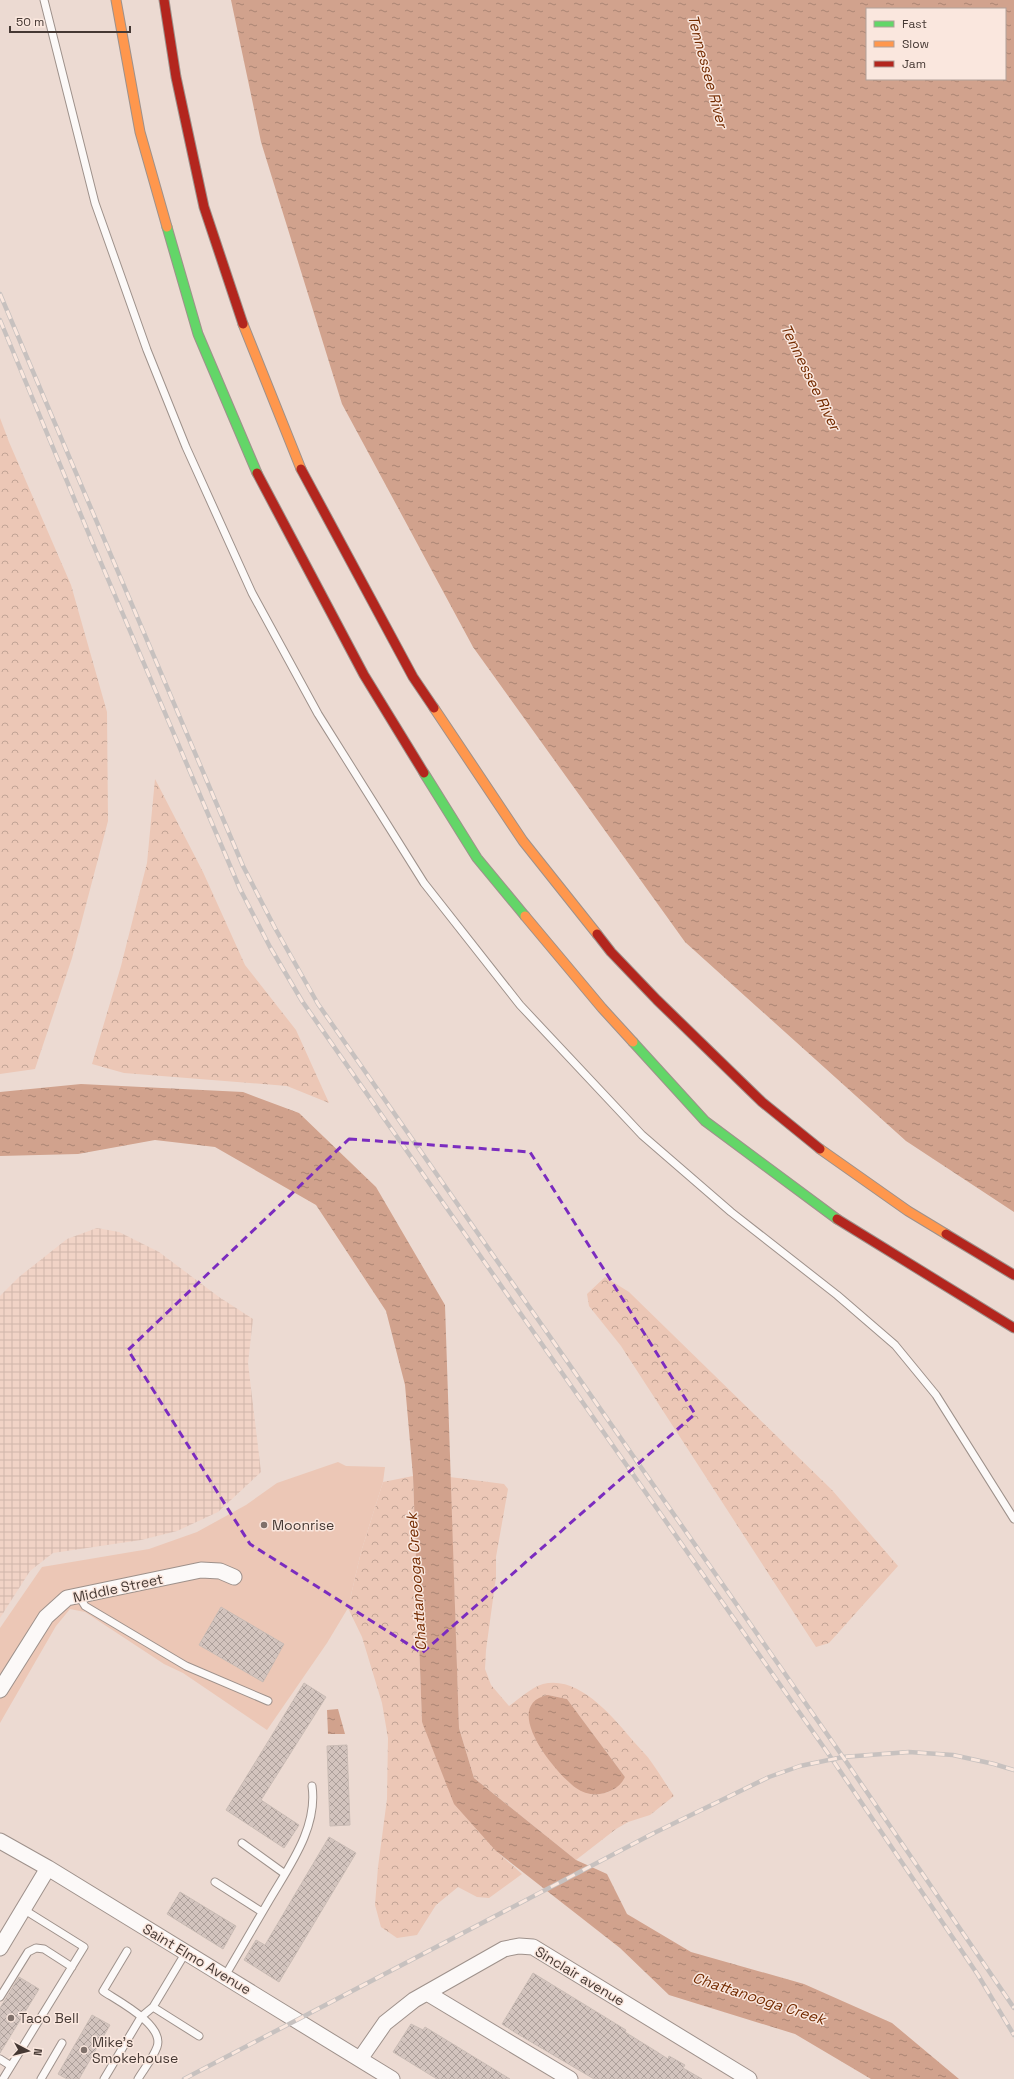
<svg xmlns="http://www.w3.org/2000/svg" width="1014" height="2079" viewBox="0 0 1014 2079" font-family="'Space Grotesk',sans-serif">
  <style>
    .industrial { fill: url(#industrial-grid) }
    .forest { fill: url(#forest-crowns); fill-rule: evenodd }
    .park { fill: #ecc7b6 }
    .water { fill: url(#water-ripples); fill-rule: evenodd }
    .building { fill: url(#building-cross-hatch); stroke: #cabcb5 }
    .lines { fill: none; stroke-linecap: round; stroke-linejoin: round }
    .lane-casing { stroke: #9e918b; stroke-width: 9 }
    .street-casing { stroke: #9e918b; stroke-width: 17 }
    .fast-casing { stroke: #9e918b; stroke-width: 11 }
    .slow-casing { stroke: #9e918b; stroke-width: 11 }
    .jam-casing { stroke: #9e918b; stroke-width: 11 }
    .lane { stroke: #fcf9f8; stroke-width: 7 }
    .street { stroke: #fcf9f8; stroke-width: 15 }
    .fast { stroke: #63d668; stroke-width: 9 }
    .slow { stroke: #ff974d; stroke-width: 9 }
    .jam { stroke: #b3261e; stroke-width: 9 }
    .rail-casing { stroke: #c7c1bf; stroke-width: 4.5 }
    .rail { stroke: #fae7de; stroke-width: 3; stroke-dasharray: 9; stroke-linecap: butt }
    .marked { fill: none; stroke: #7b2cbf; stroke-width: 3; stroke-dasharray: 8 5; stroke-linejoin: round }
    .poi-dot { fill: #7f716b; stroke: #fae7de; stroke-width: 1.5 }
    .labels { text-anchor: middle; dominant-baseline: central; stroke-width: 3; stroke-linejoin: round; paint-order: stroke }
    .poi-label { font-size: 14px; fill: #453833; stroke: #fae7de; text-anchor: start }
    .street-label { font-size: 14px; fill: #453833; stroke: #fae7de }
    .water-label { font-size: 15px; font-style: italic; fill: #732b00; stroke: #fae7de }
  </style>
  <defs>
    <pattern id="industrial-grid" width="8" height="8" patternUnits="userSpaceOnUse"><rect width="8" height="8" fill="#f1d3c6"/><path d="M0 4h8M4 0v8" fill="none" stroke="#d0b6ab"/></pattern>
    <pattern id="forest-crowns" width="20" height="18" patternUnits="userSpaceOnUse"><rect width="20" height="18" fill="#ecc7b6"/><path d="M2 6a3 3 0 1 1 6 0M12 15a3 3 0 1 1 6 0" fill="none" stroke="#c1a395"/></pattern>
    <pattern id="water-ripples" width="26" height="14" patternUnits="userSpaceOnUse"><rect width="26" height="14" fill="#d1a28d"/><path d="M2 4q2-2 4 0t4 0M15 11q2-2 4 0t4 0" fill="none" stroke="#ab8574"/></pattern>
    <pattern id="building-cross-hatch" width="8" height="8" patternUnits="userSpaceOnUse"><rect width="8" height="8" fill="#d3c4be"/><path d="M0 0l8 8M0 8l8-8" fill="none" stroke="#ada09b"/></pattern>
  </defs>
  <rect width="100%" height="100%" fill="#ecdad2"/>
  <path class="industrial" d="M97,1228l22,4 40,20 60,45 34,22 -5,44 13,109 -43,40 -41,19 -36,9 -88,13 -23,18 -30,47v-322l19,-19 48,-38z"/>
  <path class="forest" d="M0,418l9,24 62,143 36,127 1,109 -36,137 -37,111 -35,5z
    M155,779l48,93 42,93 51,65 33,73 -42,-17 -163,-13 -32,-9 29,-98 26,-103z
    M605,1277l24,15 203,198 66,76 -69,77 -13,4 -195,-301 -32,-40 -2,-12z
    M413,1476l9,246 74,129 26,23 -33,24 -12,-1 -19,-10 -22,18 -19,30 -20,3 -16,-11 -6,-22 3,-38 9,-68 1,-61 -6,-35 -20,-66 -14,-29 13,-56 22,-70z
    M450,1477l54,7 4,5 -12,68v20l-10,73 -1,19 6,16 18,21c10,-7 23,-19 34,-22 36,-9 70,33 91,58 6,7 13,13 18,21 8,11 14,22 22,33l-24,19 -22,7 -12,7 -40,31 -102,-82 -15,-50zM548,1695l19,4 58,78c-12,16 -18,18 -38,16z"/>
  <path class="park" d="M338,1462l8,4 39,1 -2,15 -22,70 -13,56 -21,35 -60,87 -84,-57 -19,-9 -79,-52 -15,-3 -14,17 -56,97v-95l42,-61 107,-18 48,-17 49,-27 31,-22z"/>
  <path class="water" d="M231,0h783v1212l-108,-71 -221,-199 -212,-295 -131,-243 -81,-262zM867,9h138v70h-138z
    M81,1084l162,8 56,21 77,74 69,118 14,423 15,50 102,82 31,14 20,40 64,38 113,32 88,39 67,56h-88l-76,-45 -126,-39 -49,-47 -124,-97 -42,-47 -32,-82 -9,-246 -8,-91 -19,-74 -70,-106 -101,-58 -60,-7 -77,14 -78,2v-64z
    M548,1695l19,4 58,78c-8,17 -33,23 -49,11 -20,-14 -77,-83 -28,-93z
    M338,1709l7,25h-17l-1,-24z"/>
  <path class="building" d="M221,1607l63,37 -21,38 -64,-37z
    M304,1683l22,14 -65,103 38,25 -15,23 -58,-38z
    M347,1745l3,80 -20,1 -3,-80z
    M329,1837l27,16 -77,129 -35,-22 12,-20 9,5z
    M180,1892l56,34 -13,23 -56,-35z
    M533,1973l93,57 -1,2 29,18 14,9 1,-3 16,9 -2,3 19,11h-108l-78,-46 -14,-9z
    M19,1977l20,12 -39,64v-45z
    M92,2015l18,10 -31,54h-12l-9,-5z
    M411,2024l12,6 2,-3 85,52h-73l-44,-27z"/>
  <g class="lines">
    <g class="lane-casing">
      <path id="lane" d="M44,0l51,203 52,147 39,97 66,146 66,121 106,169 96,122 122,130 89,77 106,83 58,50 41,50 78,124
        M79,1596l6,10 101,60 82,35
        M242,1843l43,31
        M215,1882l47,30
        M127,1951l-24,40c15,10 62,34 54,56 -4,11 -13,22 -19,32
        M186,1952l-33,55 46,29
        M225,1976c15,-26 30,-51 45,-77 20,-34 48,-72 42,-113
        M0,1997l28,-45 8,-4 8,1 28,18
        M0,2059l11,7
        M3,2079l81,-132 -61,-38
        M41,2079l21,-36
        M104,2079l37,-62 12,-10"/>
    </g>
    <g class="street-casing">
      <path id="street" d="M0,1690l46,-73 21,-19 134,-28 19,1 14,6
        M0,1841l48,27 344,211
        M0,1948l48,-80
        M427,1993l143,86
        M360,2059l25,-36 29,-23 90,-51 15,-3 14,1 216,132"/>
    </g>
    <g class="fast-casing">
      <path id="fast" d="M167,227l31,107 59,139
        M424,773l53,85 48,58
        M633,1042l72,79 132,98"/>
    </g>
    <g class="slow-casing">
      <path id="slow" d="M116,0l24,132 27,95
        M243,324l58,145
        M434,708l89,133 74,93
        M525,916l77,92 31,34
        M820,1149l88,62 38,23"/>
    </g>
    <g class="jam-casing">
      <path id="jam" d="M164,0l12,77 28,130 39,117
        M301,469l112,208 21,31
        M257,473l107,202 60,98
        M597,934l14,18 46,48 105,102 58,47
        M837,1219l177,109
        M946,1234l68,41"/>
    </g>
    <use href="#lane" class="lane"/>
    <use href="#street" class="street"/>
    <use href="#fast" class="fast"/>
    <use href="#slow" class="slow"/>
    <use href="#jam" class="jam"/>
    <g class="rail-casing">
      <path id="rail" d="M0,294l243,572 32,62 43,76 525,753 171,251
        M0,320l93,224 147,345 30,58 32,54 530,758 146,216 36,60
        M184,2079l470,-246 115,-56 31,-11 43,-9 66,-5 44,3 41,9 20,6"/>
    </g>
    <use href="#rail" class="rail"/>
  </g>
  <path class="marked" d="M349,1139l181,13 165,262 -273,239 -172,-109 -122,-194z"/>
  <g class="poi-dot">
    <circle cx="264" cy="1525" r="4"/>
    <circle cx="11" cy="2018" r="4"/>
    <circle cx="84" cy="2050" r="4"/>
  </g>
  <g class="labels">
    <g class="poi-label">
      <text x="272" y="1525">Moonrise</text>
      <text x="19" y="2018">Taco Bell</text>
      <text x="92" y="2042">Mike's<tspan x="92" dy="16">Smokehouse</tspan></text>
    </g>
    <g class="street-label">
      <text transform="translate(118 1588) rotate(-12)">Middle Street</text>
      <text transform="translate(197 1959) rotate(31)">Saint Elmo Avenue</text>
      <text transform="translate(580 1976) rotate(31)">Sinclair avenue</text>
    </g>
    <g class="water-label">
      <text transform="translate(708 71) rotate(75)">Tennessee River</text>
      <text transform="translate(811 377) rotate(64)">Tennessee River</text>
      <text transform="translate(416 1582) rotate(-94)">Chattanooga Creek</text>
      <text transform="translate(759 1998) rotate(18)">Chattanooga Creek</text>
    </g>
  </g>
  <rect x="866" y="8" width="140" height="72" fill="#fae7de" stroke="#b2a19a"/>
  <rect x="874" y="21" width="20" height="6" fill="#63d668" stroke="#b2a19a"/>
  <text x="902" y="28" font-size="12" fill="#453833">Fast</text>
  <rect x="874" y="41" width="20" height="6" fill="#ff974d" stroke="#b2a19a"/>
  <text x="902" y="48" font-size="12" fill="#453833">Slow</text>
  <rect x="874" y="61" width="20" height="6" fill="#b3261e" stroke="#b2a19a"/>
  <text x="902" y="68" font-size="12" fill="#453833">Jam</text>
  <g transform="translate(28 2051) rotate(97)" stroke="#fae7de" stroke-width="3" paint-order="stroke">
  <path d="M0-3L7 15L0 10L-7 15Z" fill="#453833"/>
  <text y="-6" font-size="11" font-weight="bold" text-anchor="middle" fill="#453833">N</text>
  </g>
  <path d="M10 26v6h120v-6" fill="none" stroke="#453833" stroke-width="2"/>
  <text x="16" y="26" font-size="12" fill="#453833" stroke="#fae7de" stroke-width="3" paint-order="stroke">50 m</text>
</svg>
